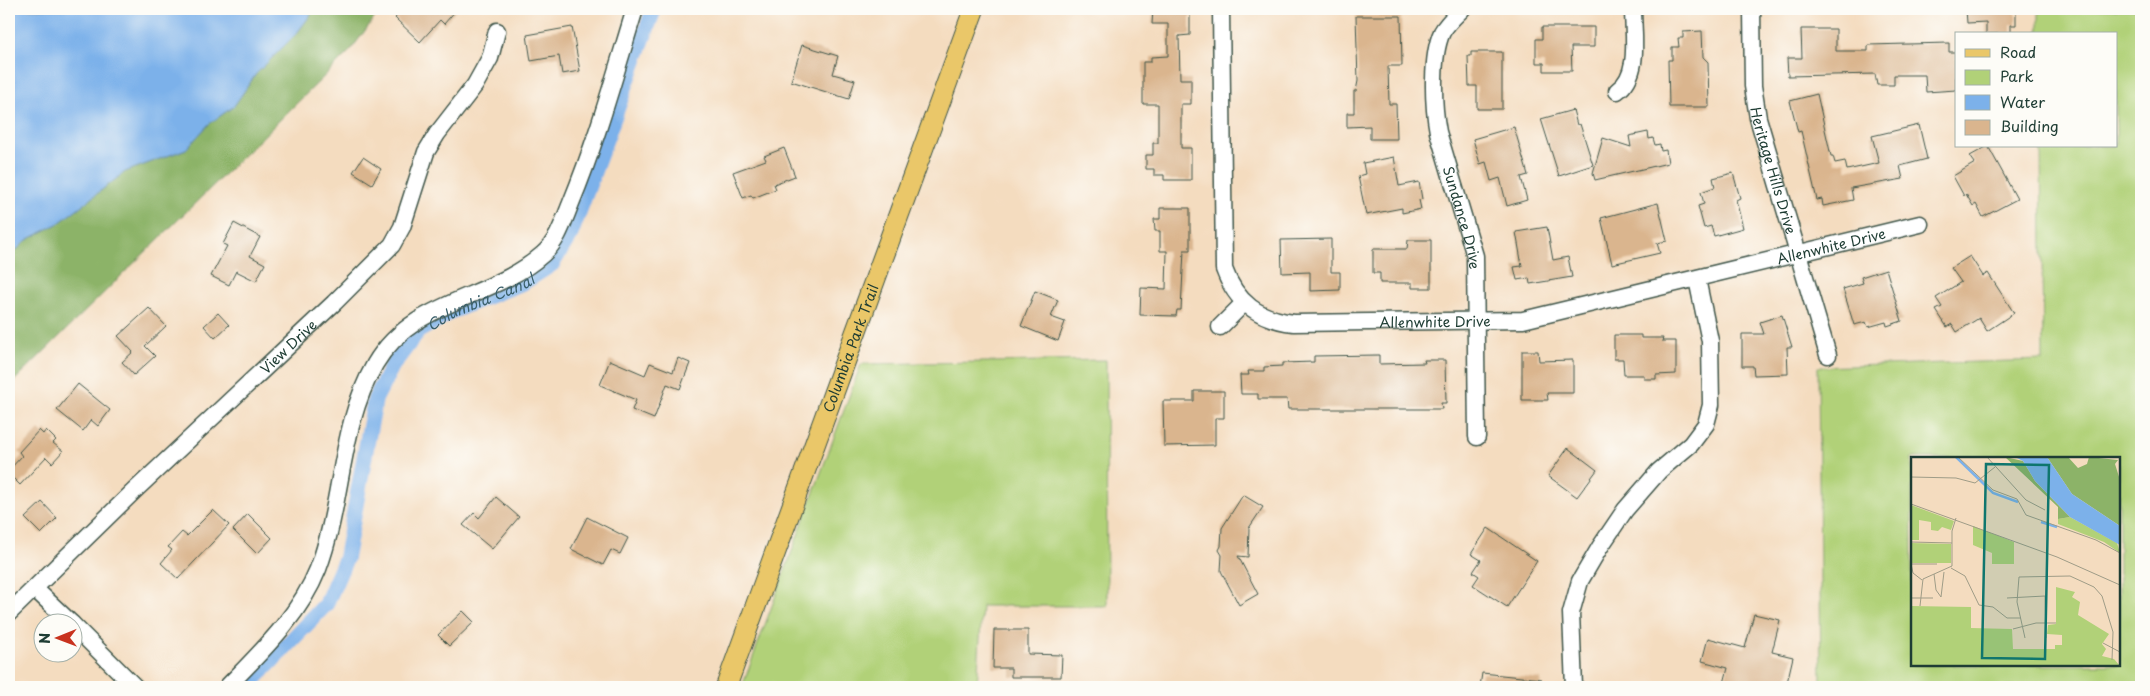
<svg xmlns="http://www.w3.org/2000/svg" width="2150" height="696" viewBox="0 0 2150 696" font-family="'Playpen Sans',sans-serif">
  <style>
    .green { fill: #b1d178; stroke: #688756; fill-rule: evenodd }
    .forest { fill: #8cb368; stroke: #56784e }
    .water { fill: #7cb1ea; stroke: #4e778f }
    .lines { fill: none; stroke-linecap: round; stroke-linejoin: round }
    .canal { stroke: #7cb1ea; stroke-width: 16 }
    .building { fill: #dab58e }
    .minor-casing { stroke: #3f5549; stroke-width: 19 }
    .major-casing { stroke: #3f5549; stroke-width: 22 }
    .minor { stroke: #fff; stroke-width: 16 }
    .major { stroke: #eac769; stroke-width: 20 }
    .labels { text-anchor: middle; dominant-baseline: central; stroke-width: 4.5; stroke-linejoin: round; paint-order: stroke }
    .street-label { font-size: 14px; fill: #1f3d34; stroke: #fdfcf7 }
    .water-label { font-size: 15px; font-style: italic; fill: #3b606b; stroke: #fdfcf7 }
    .inset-river { fill: none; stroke: #7cb1ea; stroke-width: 2.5 }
    .inset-road { fill: none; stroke: #9f9c87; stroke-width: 1 }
    .view { fill: #0f766e; fill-opacity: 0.15; stroke: #0f766e; stroke-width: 2.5 }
    .inset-edge { fill: none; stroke: #1f3d34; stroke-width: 2.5 }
  </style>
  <rect width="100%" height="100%" fill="#fdfcf7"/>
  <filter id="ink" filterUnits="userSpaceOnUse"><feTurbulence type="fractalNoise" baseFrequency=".02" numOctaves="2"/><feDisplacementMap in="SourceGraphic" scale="10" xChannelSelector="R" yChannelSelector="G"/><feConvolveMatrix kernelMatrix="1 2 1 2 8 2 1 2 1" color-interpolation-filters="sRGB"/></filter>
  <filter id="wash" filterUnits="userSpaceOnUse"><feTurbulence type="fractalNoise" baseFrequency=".0096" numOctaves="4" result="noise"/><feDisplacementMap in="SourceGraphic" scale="20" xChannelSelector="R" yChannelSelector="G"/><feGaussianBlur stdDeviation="1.12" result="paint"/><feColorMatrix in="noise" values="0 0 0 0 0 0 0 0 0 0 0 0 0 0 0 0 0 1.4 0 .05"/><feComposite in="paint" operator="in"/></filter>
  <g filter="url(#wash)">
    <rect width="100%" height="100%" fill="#f4dcbf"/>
    <path class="green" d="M2039,9h102v678h-320l-3,-320 225,-7 -2,-214h75v-112h-77zM1912,458h207v207h-207z
      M1106,360l1,246h-125l-5,81h-235l119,-323z"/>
    <path class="forest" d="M315,9h66l-31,42 -341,335v-129l18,-17 32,-17 66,-51 61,-23 23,-25 25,-18 22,-32 41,-41z"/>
    <path class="water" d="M9,9h306l-18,24 -41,41 -22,32 -25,18 -23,25 -61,23 -66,51 -32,17 -18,17z"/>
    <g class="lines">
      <path class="canal" id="s1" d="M247,687l79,-83 20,-46 29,-159 17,-33 26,-35 34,-20 72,-29 28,-18 19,-31 83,-224"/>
    </g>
    <g id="blocks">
      <path class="building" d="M404,9h53l-13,15 -4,-4 -20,22 -25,-24z
        M1153,9h37v26l-11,1 1,43h11v25h-10v44h10v32h-27v-5h-10v-6h-8v-14h7v-12h5v-39h-15v-42h8v-5l17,-1v-32h-16z
        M1966,9h50v16h-5v9h-25v-12l-19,1z
        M1356,16h45l1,50h-14l1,38h7l1,35h-27v-13l-23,1v-14h7v-22h2l2,-10z
        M572,27l8,44 -18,3 -3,-18 -28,5 -4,-26z
        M1542,27h52v20h-23l1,24h-28v-8h-8v-24h6z
        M1801,29h35v22h32v-6l81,-2v9h7v38l-30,2 -1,-17h-31v10h-17l-2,-11 -87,2 -1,-18h15z
        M1702,31l1,26 5,5 1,45h-40l-1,-47h4v-13h7l-1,-9h5v-6z
        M802,45l36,11 -5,18 22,6 -6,19 -58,-18z
        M1471,52h31v57h-25v-23h-8l-1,-30h3z
        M1817,94l14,62h2l2,7 10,-2 2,9 32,-7 -7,-27 47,-11 8,34 -27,7 3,13 -52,9 2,12 -30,6 -1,-7 -5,1 -16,-69 -3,1 -8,-31z
        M1573,110l4,15 3,-1 13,41 -34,11 -18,-57z
        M1514,127l14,48 -7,2 6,23 -20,6 -7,-28 -9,3 -5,-19 -6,2 -7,-25z
        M1648,132l1,7 4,-1 2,7 5,-1 1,7 5,-1 2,13 -73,17 -2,-7 10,-35 28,9 -2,-11z
        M1988,146l29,53 -34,18 -7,-13 -3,2 -7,-12 -2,2 -11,-20 22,-13 -5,-7z
        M784,148l11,28 -21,8 2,5 -23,9 -2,-3 -8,3 -10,-26 33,-12 -2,-4z
        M363,157l18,12 -9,15 -19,-12z
        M1394,157l5,29 20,-4 3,17 -3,1 2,9 -19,4v-5l-36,7 -8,-39 7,-2 -2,-11z
        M1733,173l7,25 -4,2 7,28 -29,8 -3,-10 -7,2 -6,-22 6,-2 -3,-12 14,-5 -2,-9z
        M1658,203l9,38 -10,2 3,10 -48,11 -11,-46z
        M1160,208h30v42h-6l-3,60h-4l-1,6 -36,-1 1,-27 25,1 1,-38h-7v-20h-5l-1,-12h6z
        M234,223l26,14 -10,19 15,8 -9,17 -20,-10 -7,14 -18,-9 16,-30 -4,-2z
        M1547,227l6,33 15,-3 4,20 -42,7 -1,-6 -12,2 -3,-13 8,-1 -6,-34z
        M1331,239v33h9v18l-30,1v-19l-28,1 -1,-33z
        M1408,240h23v48h-19v-5h-32v-10h-7v-24h34z
        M1970,256l13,20 5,-3 26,40 -27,18 -8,-13 -22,14 -5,-8 -5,3 -11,-17 6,-3 -6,-9 25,-16 -10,-14z
        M1886,269l16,52 -15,5 -1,-4 -18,5 -2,-5 -12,3 -11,-36 20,-6 -2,-6z
        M1035,291l23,9 -7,17 14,5 -7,19 -37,-15z
        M149,308l17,18 -21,20 10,10 -21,19 -12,-13 11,-10 -15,-16z
        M218,313l11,12 -14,13 -11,-12z
        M1782,315l10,32h-5l1,27 -34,1 -1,-9h-11v-32h22l-4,-12z
        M1614,335h27v3h22l-1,3h14v33l-20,1v4h-12v-4h-20l-1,-16h-9z
        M1522,351h16l1,10 34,-1v33h-26l1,7h-26z
        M1379,355v9l46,-1 -1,-3h21l1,43h-5l1,6h-154l-1,-10h-29v-5h-17l-1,-19h9l-1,-4h16v-4l18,-1v-3l32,-1v-6z
        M678,358l12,5 -10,26 -13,-5 -13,35 -22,-9 4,-10 -36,-15 10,-25 35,15 5,-12 23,9z
        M78,384l32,26 -12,16 -7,-6 -8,11 -26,-21z
        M1194,391h30v27h-9v27l-51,1 -1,-45h31z
        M39,430l4,4 3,-4 10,10 -3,3 10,8 -11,12 -6,-6 -26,28 -11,-11v-4l13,-14 -3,-4z
        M1568,448l29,22 -20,27 -29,-21z
        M1243,495l20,12 -14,21 -1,29 -10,-1 20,38 -19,11 -18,-34 1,-16 -3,-5 2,-4 1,-18z
        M496,497l23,20 -27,32 -29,-24 11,-12 5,5z
        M42,502l15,16 -16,16 -16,-16z
        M213,510l16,15 -51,54 -17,-16 11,-13 -4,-3 14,-15 5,4z
        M248,514l24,24 -15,16 -24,-24z
        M587,517l41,21 -8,16 -9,-4 -8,15 -32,-16z
        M1488,528l49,33 -30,46 -34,-22 6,-9 -6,-4 8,-12 -10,-6z
        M463,611l11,11 -25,24 -11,-11z
        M1754,614l26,6 -8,32 21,5 -7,30h-63l5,-19 -26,-7 6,-23 37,10z
        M994,630h34v24l34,1 -1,22h-50v-9h-18z
        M1482,673l59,6 -1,8h-60z"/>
    </g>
  </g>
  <g filter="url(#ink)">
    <use href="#blocks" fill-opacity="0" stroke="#3f5549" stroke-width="1"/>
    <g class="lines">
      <g class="minor-casing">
        <g id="minor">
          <path id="s2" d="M1221,9l3,260c12,34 35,50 70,54l229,-3 397,-96"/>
          <path id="s3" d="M1462,9c-7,7 -15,14 -20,23 -11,24 -9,74 -4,100l37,124 2,181"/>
          <path id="s4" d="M1752,9l1,77 5,32 70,237"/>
          <path d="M1617,91c24,-16 16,-56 16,-82"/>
          <path d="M1220,327l24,-24"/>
          <path d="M35,589l37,35"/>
          <path id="s5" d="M9,613l124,-121 201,-189 58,-58 10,-18 24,-75 11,-18 38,-49 15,-27 7,-27"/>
          <path d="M72,624l63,63"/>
          <path d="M227,687c34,-35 73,-72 91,-118 25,-66 21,-142 57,-205 38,-65 117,-64 168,-110 15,-13 21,-34 28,-51 26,-63 44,-129 64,-194"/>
          <path d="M1574,687l-3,-74 9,-32 20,-34 25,-37 34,-39 32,-27 15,-20 5,-19 -1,-64 -13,-62"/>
        </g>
      </g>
      <g class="major-casing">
        <g id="major">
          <path id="s6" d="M726,687l248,-678"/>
        </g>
      </g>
      <use href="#minor" class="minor"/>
      <use href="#major" class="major"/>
    </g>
  </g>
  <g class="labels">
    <g class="street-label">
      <text stroke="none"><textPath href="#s4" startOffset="164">Heritage Hills Drive</textPath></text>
      <text stroke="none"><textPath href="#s3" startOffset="221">Sundance Drive</textPath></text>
      <text stroke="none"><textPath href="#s2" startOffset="900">Allenwhite Drive</textPath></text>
      <text stroke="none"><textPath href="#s2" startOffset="495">Allenwhite Drive</textPath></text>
      <text stroke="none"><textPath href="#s5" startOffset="386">View Drive</textPath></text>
      <text stroke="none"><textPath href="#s6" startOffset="361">Columbia Park Trail</textPath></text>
    </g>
    <g class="water-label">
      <text stroke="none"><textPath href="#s1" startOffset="476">Columbia Canal</textPath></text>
    </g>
  </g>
  <g transform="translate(1911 457)">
    <rect width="209" height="209" fill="#f4dcbf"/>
    <path d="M0,48l43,16 -3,9 -9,-3 -4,4 -7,-1v-8l-12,-2v20h-8zM159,60l47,26 3,10 -16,-11 -46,-18v-5zM62,69l41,16v22h-22v-11l-19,-8zM0,86l40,1v19h-40zM145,130l19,5 -3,5 8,5 -2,13 31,19 -7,10 4,5 -4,7 12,3 6,7h-209v-60l60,1v21l41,1 1,20h42v-4h7v-10l-15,-1 1,-9 8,-1z" fill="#b1d178"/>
    <path d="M94,0l18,4 12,20 35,36 -12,2v-12zM136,0h21l10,11 9,-4 2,-7 29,3 -3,4 5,16v46l-48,-32z" fill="#8cb368"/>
    <path d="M104,0h32l25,37 48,32v19l-50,-28 -35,-36 -12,-20z" fill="#7cb1ea"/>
    <path class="inset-river" d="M45,0l37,36 25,9M130,65l16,5"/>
    <path class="inset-road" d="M47,0l35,33 24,9 9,16 70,25 24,13M76,0l39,43 19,10M0,20l45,1 19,5 20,-16M0,47l146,53 63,28M0,85l41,1M0,107h26M0,107l2,9 9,7M40,111l14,8 14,29 14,2 14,11h14M23,117l2,16 5,7 3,-25M0,141h22M96,141l38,-2 1,42M9,149l3,-27 29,-13v-35l4,-13M102,172l23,-6h20M114,181l-8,-36 2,-25 51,-1 24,11 8,9 11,36 -1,28M192,186l17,9"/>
    <path class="view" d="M75,7l63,1 -4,194 -63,-1z"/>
    <rect width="209" height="209" class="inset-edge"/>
  </g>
  <rect width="2150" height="696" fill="none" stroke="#fdfcf7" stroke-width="30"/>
  <rect x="1955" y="32" width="162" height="115" fill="#fdfcf7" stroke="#a4b0a9"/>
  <rect x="1965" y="49" width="25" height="8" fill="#eac769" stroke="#a4b0a9"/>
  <text x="2000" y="58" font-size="15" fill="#1f3d34">Road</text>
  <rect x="1965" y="70" width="25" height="15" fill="#b1d178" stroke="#a4b0a9"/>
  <text x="2000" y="82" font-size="15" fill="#1f3d34">Park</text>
  <rect x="1965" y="95" width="25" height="15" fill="#7cb1ea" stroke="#a4b0a9"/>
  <text x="2000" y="108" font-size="15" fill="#1f3d34">Water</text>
  <rect x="1965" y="120" width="25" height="15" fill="#dab58e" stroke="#a4b0a9"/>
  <text x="2000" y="132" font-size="15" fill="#1f3d34">Building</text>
  <g transform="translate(58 638) rotate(269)"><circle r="24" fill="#fdfcf7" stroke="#a4b0a9"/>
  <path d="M0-4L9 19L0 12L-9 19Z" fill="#c8321e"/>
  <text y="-8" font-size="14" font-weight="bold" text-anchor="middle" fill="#1f3d34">N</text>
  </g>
</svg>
